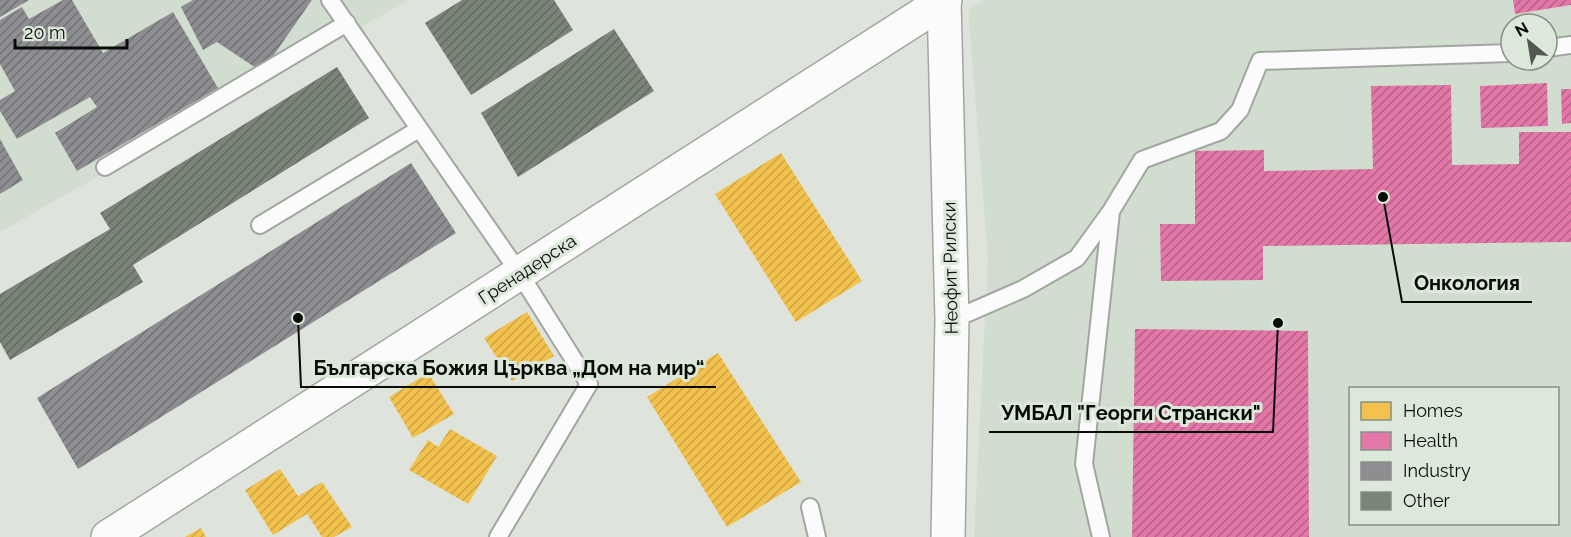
<svg xmlns="http://www.w3.org/2000/svg" width="1571" height="537" viewBox="0 0 1571 537" font-family="Raleway,sans-serif">
  <style>
    .built { fill: #d1decf; fill-rule: evenodd }
    .homes { fill: url(#homes-hatch) }
    .health { fill: url(#health-hatch) }
    .industry { fill: url(#industry-hatch) }
    .building { fill: url(#building-hatch) }
    .lines { fill: none; stroke-linecap: round; stroke-linejoin: round }
    .lane-casing { stroke: #a2a6a0; stroke-width: 20 }
    .street-casing { stroke: #a2a6a0; stroke-width: 36 }
    .secondary-casing { stroke: #a2a6a0; stroke-width: 36 }
    .lane { stroke: #fafbfa; stroke-width: 16 }
    .street { stroke: #fafbfa; stroke-width: 33 }
    .secondary { stroke: #fafbfa; stroke-width: 33 }
    .labels { text-anchor: middle; dominant-baseline: central; stroke-width: 6; stroke-linejoin: round; paint-order: stroke }
    .street-label { font-size: 18px; fill: #090d08; stroke: #dce8d9 }
    .leader { fill: none; stroke: #090d08; stroke-width: 2 }
    .callout-dot { fill: #090d08; stroke: #dce8d9; stroke-width: 2 }
    .callout-label { font-size: 20px; text-anchor: middle; font-weight: bold; fill: #090d08; stroke: #dce8d9; stroke-width: 6; stroke-linejoin: round; paint-order: stroke }
  </style>
  <defs>
    <pattern id="homes-hatch" width="6" height="6" patternUnits="userSpaceOnUse" patternTransform="scale(1.5)"><rect width="6" height="6" fill="#f2c14e"/><path d="M-1 1l2-2M0 6l6-6M5 7l2-2" fill="none" stroke="#cea543"/></pattern>
    <pattern id="health-hatch" width="6" height="6" patternUnits="userSpaceOnUse" patternTransform="scale(1.5)"><rect width="6" height="6" fill="#e377a8"/><path d="M-1 1l2-2M0 6l6-6M5 7l2-2" fill="none" stroke="#b66087"/></pattern>
    <pattern id="industry-hatch" width="6" height="6" patternUnits="userSpaceOnUse" patternTransform="scale(1.5)"><rect width="6" height="6" fill="#8d8d92"/><path d="M-1 1l2-2M0 6l6-6M5 7l2-2" fill="none" stroke="#717275"/></pattern>
    <pattern id="building-hatch" width="6" height="6" patternUnits="userSpaceOnUse" patternTransform="scale(1.5)"><rect width="6" height="6" fill="#7a8578"/><path d="M-1 1l2-2M0 6l6-6M5 7l2-2" fill="none" stroke="#626b60"/></pattern>
  </defs>
  <rect width="100%" height="100%" fill="#dee4dc"/>
  <path class="built" d="M0,0h409l-409,232z
    M983,0h588v537h-597l14,-279 -20,-248zM1511,24h36v36h-36zM1350,388h208v136h-208z"/>
  <path class="homes" d="M781,153l81,128 -66,41 -81,-128z
    M527,312l27,44 -42,25 -28,-43z
    M718,353l83,129 -74,45 -80,-130z
    M428,373l26,41 -41,24 -24,-41z
    M450,429l47,27 -29,48 -59,-34 19,-30 10,7z
    M280,469l18,27 24,-14 30,45 -18,10h-12l-15,-23 -34,21 -28,-45z
    M201,528l5,9h-21z"/>
  <path class="health" d="M1513,0h58v5l-56,9z
    M1547,83l1,43 -67,2 -1,-42z
    M1451,85l1,80 67,-1v-32h52v110l-308,4v34l-102,1 -1,-57h35v-73l69,-1v21l109,-2 -2,-83z
    M1561,89h10v34l-9,1z
    M1135,329l173,2 1,206h-177z"/>
  <path class="industry" d="M0,0h29l-29,17z
    M63,0h9l31,53 70,-41 45,76 -141,83 -22,-38 42,-26 -7,-10 -73,42 -17,-28v-11l15,-9 -15,-27v-44l22,-13 7,12z
    M193,0h119l-50,72 -45,-30 -14,8 -22,-43z
    M0,139l23,41 -23,14z
    M411,163l45,70 -378,236 -41,-71z"/>
  <path class="building" d="M462,0h92l19,30 -102,65 -46,-72z
    M614,29l40,62 -136,86 -37,-64z
    M337,67l32,51 -236,147 10,17 -133,78 -10,-18v-48l110,-65 -10,-16z"/>
  <g class="lines">
    <g class="lane-casing">
      <path id="lane" d="M330,0l190,274 69,110 -91,153
        M1547,48l24,-3
        M105,167l242,-144
        M260,225l159,-96
        M952,320l71,-31 54,-31 34,-47 31,-51 79,-29 19,-21 20,-49 251,-8
        M810,507l7,30
        M1101,537l-17,-73 27,-252"/>
    </g>
    <g class="street-casing">
      <path id="street" d="M944,0l8,320 -4,217"/>
    </g>
    <g class="secondary-casing">
      <path id="secondary" d="M108,537l837,-537"/>
    </g>
    <use href="#lane" class="lane"/>
    <use href="#street" class="street"/>
    <use href="#secondary" class="secondary"/>
  </g>
  <g class="labels">
    <g class="street-label">
      <text transform="translate(950 268) rotate(-91)">Неофит Рилски</text>
      <text transform="translate(527 269) rotate(-33)">Гренадерска</text>
    </g>
  </g>
  <path class="leader" d="M1383 197L1402 302H1532M298 318L301 387H716M1278 323L1273 432H989"/>
  <g class="callout-dot">
    <circle cx="1383" cy="197" r="6"/>
    <circle cx="298" cy="318" r="6"/>
    <circle cx="1278" cy="323" r="6"/>
  </g>
  <g class="callout-label">
    <text x="1467" y="290">Онкология</text>
    <text x="509" y="375">Българска Божия Църква „Дом на мир“</text>
    <text x="1131" y="420">УМБАЛ "Георги Странски"</text>
  </g>
  <rect x="1349" y="387" width="210" height="138" fill="#dce8d9" stroke="#889085" stroke-width="1.5"/>
  <rect x="1361" y="402" width="30" height="18" fill="#f2c14e" stroke="#889085" stroke-width="1.5"/>
  <text x="1403" y="417" font-size="18" fill="#090d08">Homes</text>
  <rect x="1361" y="432" width="30" height="18" fill="#e377a8" stroke="#889085" stroke-width="1.5"/>
  <text x="1403" y="447" font-size="18" fill="#090d08">Health</text>
  <rect x="1361" y="462" width="30" height="18" fill="#8d8d92" stroke="#889085" stroke-width="1.5"/>
  <text x="1403" y="477" font-size="18" fill="#090d08">Industry</text>
  <rect x="1361" y="492" width="30" height="18" fill="#7a8578" stroke="#889085" stroke-width="1.5"/>
  <text x="1403" y="507" font-size="18" fill="#090d08">Other</text>
  <g transform="translate(1529 42) rotate(330)"><circle r="28" fill="#dce8d9" stroke="#889085" stroke-width="1.5"/>
  <path d="M0-4.5L10 22L0 15L-10 22Z" fill="#545852"/>
  <text y="-9" font-size="16" font-weight="bold" text-anchor="middle" fill="#090d08">N</text>
  </g>
  <path d="M15 39v9h112v-9" fill="none" stroke="#090d08" stroke-width="3"/>
  <text x="24" y="39" font-size="18" fill="#090d08" stroke="#dce8d9" stroke-width="4.5" paint-order="stroke">20 m</text>
</svg>
